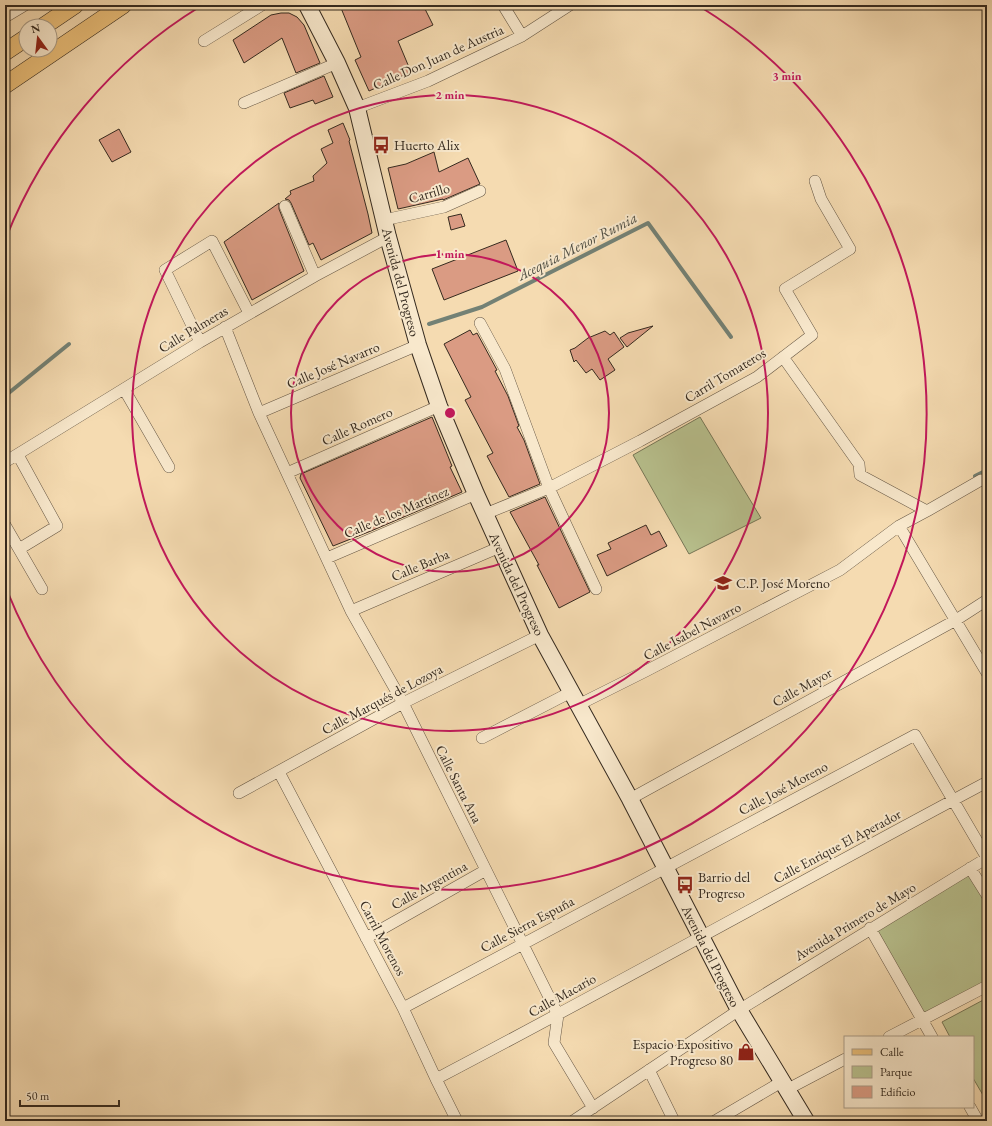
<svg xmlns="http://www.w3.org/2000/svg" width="992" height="1126" viewBox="0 0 992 1126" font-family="'EB Garamond',serif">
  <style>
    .green { fill: #b8c18e; stroke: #767656 }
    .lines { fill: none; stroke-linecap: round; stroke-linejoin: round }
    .stream { stroke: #738175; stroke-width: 4 }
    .building { fill: #da9b83; stroke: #352a1f }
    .street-casing { stroke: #655644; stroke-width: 12 }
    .secondary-casing { stroke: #352a1f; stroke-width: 18 }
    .primary-casing { stroke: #352a1f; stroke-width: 18 }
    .street { stroke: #f8e8cc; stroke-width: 11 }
    .secondary { stroke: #f8e8cc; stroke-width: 16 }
    .primary { stroke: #eabe78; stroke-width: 17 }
    .ring { fill: none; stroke: #c2185b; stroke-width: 2 }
    .labels { text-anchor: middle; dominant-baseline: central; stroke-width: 4; stroke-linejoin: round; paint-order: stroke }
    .street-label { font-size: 14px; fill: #352a1f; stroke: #f8e8cc }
    .poi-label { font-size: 14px; fill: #352a1f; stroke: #f8e8cc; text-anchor: start }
    .water-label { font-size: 15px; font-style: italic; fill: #4f4e43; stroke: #f8e8cc }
    .centre { fill: #c2185b; stroke: #f8e8cc; stroke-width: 2 }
    .ring-label { font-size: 12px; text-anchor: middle; font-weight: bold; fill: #c2185b; stroke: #f8e8cc; stroke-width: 4; stroke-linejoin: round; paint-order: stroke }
  </style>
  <rect width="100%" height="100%" fill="#f5dbb1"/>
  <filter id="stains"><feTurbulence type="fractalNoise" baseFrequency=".005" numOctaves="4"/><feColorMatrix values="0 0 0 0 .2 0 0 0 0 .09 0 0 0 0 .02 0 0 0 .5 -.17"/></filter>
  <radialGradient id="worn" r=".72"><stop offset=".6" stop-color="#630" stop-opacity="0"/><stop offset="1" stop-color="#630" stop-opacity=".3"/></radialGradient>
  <path class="green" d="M700,417l61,101 -72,36 -56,-99z
    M970,868l17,27v90l-64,35 -53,-92z
    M987,998v104l-14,-24v-41h-23l-8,-15z"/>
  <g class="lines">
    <path class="stream" d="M429,324l53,-17 166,-84 83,114
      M5,396l64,-52
      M975,476l12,-6"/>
  </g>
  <path class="building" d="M348,5h75l10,20 -35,16 13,31 -42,19 -14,-31 6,-3 -20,-49z
    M281,13h8l8,4 7,8 16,38 -24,10 -14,-35 -38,25 -11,-23 38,-25z
    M324,76l9,21 -18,7 -2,-4 -23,8 -6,-15z
    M343,123l7,17 -1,1 19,73 4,19 -51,27 -8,-17 -4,2 -18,-42 -2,-3 -4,-1 6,-5 -1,-3 24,-10 -1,-5 14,-13 -6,-14 12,-6 -5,-13z
    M119,129l12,23 -19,10 -13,-22z
    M434,152l5,20 29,-14 12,26 -37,16v-1l-45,10 -10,-41 18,-4z
    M279,203v6l25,62 -52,29 -28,-58z
    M461,214l4,12 -14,4 -3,-13z
    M506,240l12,31 -74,29 -12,-31z
    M653,326l-26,21 -7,-9 8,-5z
    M470,330l3,5 4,-2 20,37 -2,1 13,25 11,30 -2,1 7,13 16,44 -31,13 -22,-41 6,-3 -28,-53 6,-3 -27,-53z
    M605,331l5,4 4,-3 10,15 -16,12 7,11 -15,10 -8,-11 -6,4 -10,-13 -2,2 -4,-12 5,-2 13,-10z
    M432,417l20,49 -2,1 12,25 -91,39 -38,15 -33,-68 1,-4z
    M545,497l45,95 -31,16 -22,-43h2l-29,-53z
    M646,525l5,10 8,-4 8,15 -60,30 -10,-21 14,-6 -3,-6z"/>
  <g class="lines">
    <g class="street-casing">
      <path id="street" d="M503,5l19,31
        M5,17l20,-12
        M204,41l58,-36
        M244,103l93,-40
        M357,108l71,-27 94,-45 48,-31
        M285,206l30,70
        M384,220l60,-13 36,-16
        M480,323l25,46 44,119 47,101
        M225,327l34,86 92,198 52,92 155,312 -4,28 39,65
        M200,342l-35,-72 47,-29 37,72
        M783,357l76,107 1,11 67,36
        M124,389l45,78
        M259,413l159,-68
        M18,455l39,71 -38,23
        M5,462l195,-120 115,-66 73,-39
        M287,473l152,-67
        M485,514l64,-26 91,-47 117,-64 55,-42 -27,-46 65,-40 -29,-50 -6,-18
        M5,525l37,64
        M899,526l88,147
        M327,558l149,-64
        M351,611l149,-64
        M578,705l68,-34 194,-101 59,-44 28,-15 54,-31
        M482,738l89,-46
        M279,772l124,236 33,71 21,42
        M239,793l164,-90 137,-68
        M630,799l326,-179 31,-20
        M970,868l17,27
        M870,928l62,109
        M366,938l120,-68
        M403,1008l512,-273 72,123
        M889,1037l98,-51
        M649,1070l25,51
        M436,1079c185,-97 367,-199 551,-297
        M788,1089l57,-30
        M970,1107l8,14
        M573,1121l166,-111 248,-152
        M715,1121l68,-40"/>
    </g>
    <g class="secondary-casing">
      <path id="secondary" d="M307,5l30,58 20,45 31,129 30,108 21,61 37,88 64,141 90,164 109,211 67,111"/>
    </g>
    <g class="primary-casing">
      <path id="primary" d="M44,26l31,-21
        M5,52l21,-14
        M5,85l118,-80"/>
    </g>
    <use href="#street" class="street"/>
    <use href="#secondary" class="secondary"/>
    <use href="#primary" class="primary"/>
  </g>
  <g class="ring">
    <circle cx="450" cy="413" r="159"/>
    <circle cx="450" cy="413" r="318"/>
    <path d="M6 238A477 477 0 0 1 201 6M699 6A477 477 0 1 1 6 588"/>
  </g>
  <defs>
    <g id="bus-bare" transform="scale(1.38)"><path d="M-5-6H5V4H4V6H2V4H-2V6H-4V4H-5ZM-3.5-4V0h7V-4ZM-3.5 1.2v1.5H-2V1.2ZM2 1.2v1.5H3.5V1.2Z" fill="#8f2418" stroke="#f8e8cc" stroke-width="2.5" paint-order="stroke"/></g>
    <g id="school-bare" transform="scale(1.38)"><path d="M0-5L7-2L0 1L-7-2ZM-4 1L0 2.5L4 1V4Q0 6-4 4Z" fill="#8f2418" stroke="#f8e8cc" stroke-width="2.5" paint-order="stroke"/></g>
    <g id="shop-bare" transform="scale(1.38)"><path d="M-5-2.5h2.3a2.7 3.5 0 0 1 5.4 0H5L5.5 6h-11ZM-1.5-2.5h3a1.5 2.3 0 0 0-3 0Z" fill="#8f2418" stroke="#f8e8cc" stroke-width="2.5" paint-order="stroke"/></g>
  </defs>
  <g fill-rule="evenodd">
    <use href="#bus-bare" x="381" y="145"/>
    <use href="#school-bare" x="723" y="583"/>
    <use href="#bus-bare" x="685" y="885"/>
    <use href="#shop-bare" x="746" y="1052"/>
  </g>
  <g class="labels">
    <g class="street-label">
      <text transform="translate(438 57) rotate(-24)">Calle Don Juan de Austria</text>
      <text transform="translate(429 193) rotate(-16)">Carrillo</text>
      <text transform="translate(401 282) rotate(75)">Avenida del Progreso</text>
      <text transform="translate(193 329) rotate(-31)">Calle Palmeras</text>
      <text transform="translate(333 365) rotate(-23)">Calle José Navarro</text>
      <text transform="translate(725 375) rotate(-31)">Carril Tomateros</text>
      <text transform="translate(357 426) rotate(-24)">Calle Romero</text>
      <text transform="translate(396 512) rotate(-23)">Calle de los Martínez</text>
      <text transform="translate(420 565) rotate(-23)">Calle Barba</text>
      <text transform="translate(517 584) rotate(65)">Avenida del Progreso</text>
      <text transform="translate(692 631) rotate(-28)">Calle Isabel Navarro</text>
      <text transform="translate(802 687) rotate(-29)">Calle Mayor</text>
      <text transform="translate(382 699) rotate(-28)">Calle Marqués de Lozoya</text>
      <text transform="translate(459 784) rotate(63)">Calle Santa Ana</text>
      <text transform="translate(783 788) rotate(-28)">Calle José Moreno</text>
      <text transform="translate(837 846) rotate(-28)">Calle Enrique El Aperador</text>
      <text transform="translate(429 885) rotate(-29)">Calle Argentina</text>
      <text transform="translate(855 921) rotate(-31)">Avenida Primero de Mayo</text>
      <text transform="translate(527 924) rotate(-28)">Calle Sierra Espuña</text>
      <text transform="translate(383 938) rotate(62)">Carril Morenos</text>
      <text transform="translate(711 956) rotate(63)">Avenida del Progreso</text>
      <text transform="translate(562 995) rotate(-29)">Calle Macario</text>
    </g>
    <g class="poi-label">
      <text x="394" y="145">Huerto Alix</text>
      <text x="736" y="583">C.P. José Moreno</text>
      <text x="698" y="877">Barrio del<tspan x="698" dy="16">Progreso</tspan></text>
      <text x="733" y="1044" text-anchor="end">Espacio Expositivo<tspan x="733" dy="16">Progreso 80</tspan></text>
    </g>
    <g class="water-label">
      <text transform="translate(577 246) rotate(-27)">Acequia Menor Rumia</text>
    </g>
  </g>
  <circle cx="450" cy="413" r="6" class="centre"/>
  <g class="ring-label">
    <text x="787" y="80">3 min</text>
    <text x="450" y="99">2 min</text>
    <text x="450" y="258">1 min</text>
  </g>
  <rect width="992" height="1126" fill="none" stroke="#f5dbb1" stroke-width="20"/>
  <rect x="6" y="6" width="980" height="1114" fill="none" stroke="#352a1f" stroke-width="2"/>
  <rect x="10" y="10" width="972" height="1106" fill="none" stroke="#352a1f"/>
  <rect x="844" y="1036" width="130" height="72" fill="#f8e8cc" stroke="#aa9c87"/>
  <rect x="852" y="1049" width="20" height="6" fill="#eabe78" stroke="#aa9c87"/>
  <text x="880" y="1056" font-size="12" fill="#352a1f">Calle</text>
  <rect x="852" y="1066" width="20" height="12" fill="#b8c18e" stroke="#aa9c87"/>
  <text x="880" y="1076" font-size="12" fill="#352a1f">Parque</text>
  <rect x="852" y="1086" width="20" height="12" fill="#da9b83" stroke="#aa9c87"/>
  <text x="880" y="1096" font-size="12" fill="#352a1f">Edificio</text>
  <g transform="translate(38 38) rotate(345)"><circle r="19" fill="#f8e8cc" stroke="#aa9c87"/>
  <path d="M0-3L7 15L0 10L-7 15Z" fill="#8f2418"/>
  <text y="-6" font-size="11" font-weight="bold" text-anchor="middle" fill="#352a1f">N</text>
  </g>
  <path d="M20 1100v6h99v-6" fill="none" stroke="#352a1f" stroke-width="2"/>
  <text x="26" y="1100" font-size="12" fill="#352a1f" stroke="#f8e8cc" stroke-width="3" paint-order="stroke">50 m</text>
  <rect width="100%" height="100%" filter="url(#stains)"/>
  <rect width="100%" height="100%" fill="url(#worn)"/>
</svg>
